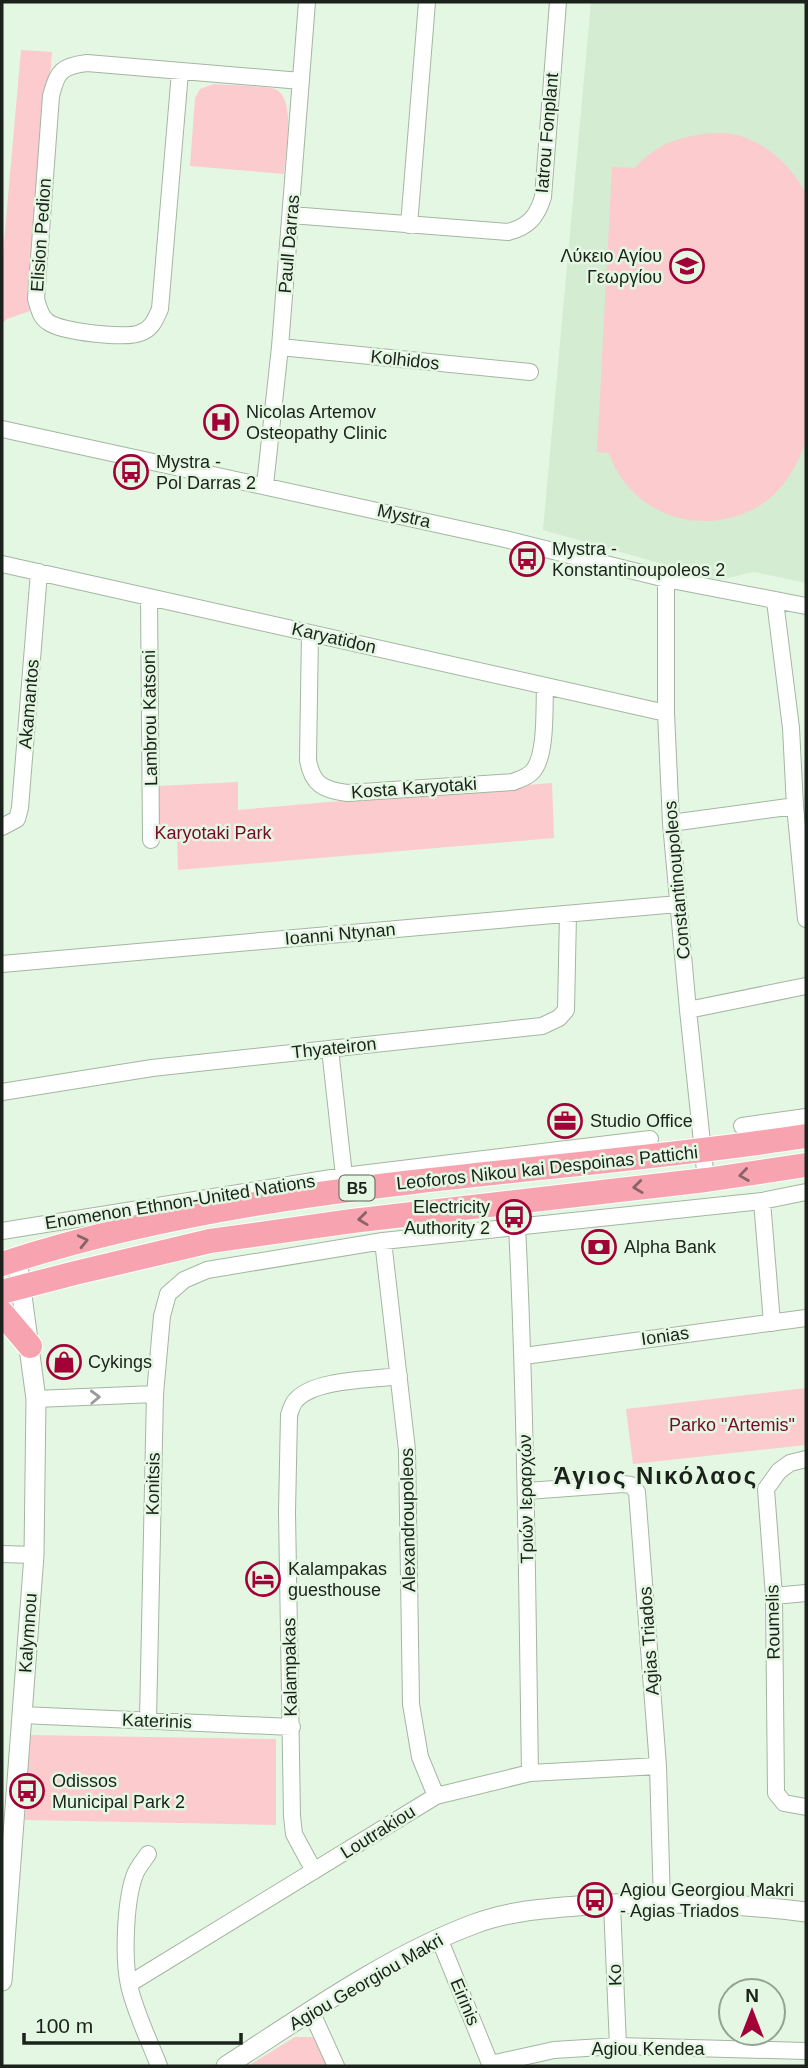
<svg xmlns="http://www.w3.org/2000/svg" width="808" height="2068" viewBox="0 0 808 2068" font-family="Helvetica,sans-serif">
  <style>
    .built { fill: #d4ecd1 }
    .green { fill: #fbcbce }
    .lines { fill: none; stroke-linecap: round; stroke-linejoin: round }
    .minor-casing { stroke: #a4b6a2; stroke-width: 18 }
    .tertiary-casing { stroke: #a4b6a2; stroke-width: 21 }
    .primary-casing { stroke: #fff; stroke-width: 26 }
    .minor { stroke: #fff; stroke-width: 16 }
    .tertiary { stroke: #fff; stroke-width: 19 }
    .primary { stroke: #f8a4b0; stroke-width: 24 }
    .oneway { stroke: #8a6366 }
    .oneway2 { stroke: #989c98 }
    .labels { text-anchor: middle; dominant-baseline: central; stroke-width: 5; stroke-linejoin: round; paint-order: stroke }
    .shield { fill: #e4f7e2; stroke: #576257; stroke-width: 2 }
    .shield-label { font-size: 16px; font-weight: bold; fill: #1b221b }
    .street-label { font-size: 18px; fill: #1b221b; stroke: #e4f7e2 }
    .poi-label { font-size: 18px; fill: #1b221b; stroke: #e4f7e2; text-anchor: start }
    .park-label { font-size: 18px; fill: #780a29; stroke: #e4f7e2 }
    .district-label { font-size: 24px; font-weight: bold; letter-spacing: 2px; fill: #1b221b; stroke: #e4f7e2 }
  </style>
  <rect width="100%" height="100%" fill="#e4f7e2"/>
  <path class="built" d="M591,2h215v581l-52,-11 -35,8 -176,-50z"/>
  <path class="green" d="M21,50l31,2 -22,259 -23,8 -5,5v-59z
    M214,84c12,1 52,2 61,5 22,9 10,65 9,85l-94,-8 5,-68 5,-9z
    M726,133c35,4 65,31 80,61v246c-7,23 -21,48 -41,62 -56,39 -134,16 -156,-49l-12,-1 15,-285 23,1c24,-28 56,-35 91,-35z
    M238,782v28l314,-27 2,55 -376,32 -1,-41h-19v-43z
    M806,1388v57l-173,19 -7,-55z
    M28,1735l248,4v86l-251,-5z
    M295,2037h22l15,29h-84z"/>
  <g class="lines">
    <g class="minor-casing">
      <path id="minor" d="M180,72l-20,237c-5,11 -8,20 -20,24 -14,6 -79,-1 -92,-11 -8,-5 -9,-14 -12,-23l15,-203c6,-25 11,-30 36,-33l214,18
        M291,215l217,17c20,-5 29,-15 35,-35l15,-195
        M409,225l18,-223
        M280,347l250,25
        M2,429l503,110 161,40 140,27
        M265,485l15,-138 27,-345
        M2,564l664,149
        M666,579v134l5,110 17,187 18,170
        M149,597l2,243
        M775,601l16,127 4,78 11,113
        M310,633l-2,127c4,24 15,30 39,33l166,-11c7,-3 13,-4 19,-10 15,-15 12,-65 13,-86
        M671,823l124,-17
        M2,827l15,-8 3,-11 19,-236
        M2,964l676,-60
        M688,1010l118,-24
        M330,1049l14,127
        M2,1092l150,-24 390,-42 17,-8 7,-8 2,-96
        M742,1126l64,-9
        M762,1201l10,122
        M517,1226c9,182 10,364 13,547
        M2,1231l342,-55 306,-37
        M383,1241l24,209 4,254 9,53 16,39
        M524,1356l282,-38
        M36,1399l119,-5
        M806,1459l-16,4 -11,8 -13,18 8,107 2,197 8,10 22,4
        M527,1491l96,-7 8,1 6,7 21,274 4,137
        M2,1554l32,1
        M774,1596l32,-3
        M22,1715l270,12
        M148,1720l7,-326 7,-78 6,-22 16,-14 23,-10 176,-29 379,-40 44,-9
        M148,1854c-4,6 -9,12 -12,18 -11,25 -13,86 -7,113 6,27 20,55 30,81
        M314,1871l-20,-37 -2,-18 -5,-304 2,-97c2,-5 3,-11 7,-15 19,-21 75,-20 103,-24
        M612,1904l6,142
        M439,1938l52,128
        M129,1984l307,-188 94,-23 128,-7
        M311,2011l25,55
        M491,2064l63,-14 64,-4 188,5"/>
    </g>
    <g class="tertiary-casing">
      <path id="tertiary" d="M2,1981l32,-426 2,-156 -19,-140
        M226,2066c78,-50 160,-109 248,-142 37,-14 76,-16 115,-19 72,-4 146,-2 217,7"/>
    </g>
    <g class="primary-casing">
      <path id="primary" d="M2,1264c259,-85 536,-87 804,-128
        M2,1292l73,-19 135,-32 142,-20 354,-41 100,-15
        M2,1313l28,33"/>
    </g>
    <use href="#minor" class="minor"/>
    <use href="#tertiary" class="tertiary"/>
    <use href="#primary" class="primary"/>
  </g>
  <defs><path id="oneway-chevron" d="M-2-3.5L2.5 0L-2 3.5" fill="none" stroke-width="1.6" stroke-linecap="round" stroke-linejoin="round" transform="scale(1.75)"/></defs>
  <g class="oneway">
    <use href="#oneway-chevron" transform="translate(744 1175) rotate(172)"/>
    <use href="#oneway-chevron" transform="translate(638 1187) rotate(173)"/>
    <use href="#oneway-chevron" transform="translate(363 1219) rotate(173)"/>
    <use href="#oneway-chevron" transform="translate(83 1241) rotate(-13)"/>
  </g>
  <use class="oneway2" href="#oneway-chevron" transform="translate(95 1397) rotate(-2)"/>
  <defs>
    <g id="school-ring" transform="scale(1.75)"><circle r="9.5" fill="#e4f7e2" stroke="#a10137" stroke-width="1.5"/><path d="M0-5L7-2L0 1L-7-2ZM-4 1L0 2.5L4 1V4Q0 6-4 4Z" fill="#a10137"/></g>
    <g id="hospital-ring" transform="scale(1.75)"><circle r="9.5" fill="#e4f7e2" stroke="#a10137" stroke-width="1.5"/><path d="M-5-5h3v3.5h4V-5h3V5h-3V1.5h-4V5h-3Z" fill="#a10137"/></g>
    <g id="bus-ring" transform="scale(1.75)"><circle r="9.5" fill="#e4f7e2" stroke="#a10137" stroke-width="1.5"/><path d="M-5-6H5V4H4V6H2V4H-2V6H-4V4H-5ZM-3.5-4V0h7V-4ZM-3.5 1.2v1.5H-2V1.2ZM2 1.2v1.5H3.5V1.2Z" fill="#a10137"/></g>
    <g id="office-ring" transform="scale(1.75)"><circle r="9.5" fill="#e4f7e2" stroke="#a10137" stroke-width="1.5"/><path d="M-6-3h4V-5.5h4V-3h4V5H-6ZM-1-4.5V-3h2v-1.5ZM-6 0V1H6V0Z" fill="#a10137"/></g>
    <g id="bank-ring" transform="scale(1.75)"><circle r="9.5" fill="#e4f7e2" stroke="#a10137" stroke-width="1.5"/><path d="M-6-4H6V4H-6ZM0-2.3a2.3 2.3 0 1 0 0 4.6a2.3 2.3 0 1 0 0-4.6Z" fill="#a10137"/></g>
    <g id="shop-ring" transform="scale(1.75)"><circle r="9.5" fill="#e4f7e2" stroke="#a10137" stroke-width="1.5"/><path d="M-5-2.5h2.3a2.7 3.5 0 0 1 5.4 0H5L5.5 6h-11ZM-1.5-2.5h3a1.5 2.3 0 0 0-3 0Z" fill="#a10137"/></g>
    <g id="hotel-ring" transform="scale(1.75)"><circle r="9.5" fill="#e4f7e2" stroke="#a10137" stroke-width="1.5"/><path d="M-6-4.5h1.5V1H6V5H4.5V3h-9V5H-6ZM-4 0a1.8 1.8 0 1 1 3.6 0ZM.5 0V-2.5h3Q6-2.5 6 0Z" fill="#a10137"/></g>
  </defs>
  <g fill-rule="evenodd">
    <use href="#school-ring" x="687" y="266"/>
    <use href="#hospital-ring" x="221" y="422"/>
    <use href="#bus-ring" x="131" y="472"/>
    <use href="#bus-ring" x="527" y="559"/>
    <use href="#office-ring" x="565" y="1121"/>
    <use href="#bus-ring" x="514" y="1217"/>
    <use href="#bank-ring" x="599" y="1247"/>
    <use href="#shop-ring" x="64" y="1362"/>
    <use href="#hotel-ring" x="263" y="1579"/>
    <use href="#bus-ring" x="27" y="1791"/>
    <use href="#bus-ring" x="595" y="1900"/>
  </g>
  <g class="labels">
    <rect class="shield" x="339.5" y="1175.5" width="35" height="25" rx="5"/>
    <g class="shield-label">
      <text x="357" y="1188">B5</text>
    </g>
    <g class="street-label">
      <text transform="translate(547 133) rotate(-85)">Iatrou Fonplant</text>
      <text transform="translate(41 235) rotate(-86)">Elision Pedion</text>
      <text transform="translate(289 244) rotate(-85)">Paull Darras</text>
      <text transform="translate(405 360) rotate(6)">Kolhidos</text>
      <text transform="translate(404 516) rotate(13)">Mystra</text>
      <text transform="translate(334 638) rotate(13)">Karyatidon</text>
      <text transform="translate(29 704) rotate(-85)">Akamantos</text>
      <text transform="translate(150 718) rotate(-91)">Lambrou Katsoni</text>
      <text transform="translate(414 788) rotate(-4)">Kosta Karyotaki</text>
      <text transform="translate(677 880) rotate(-95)">Constantinoupoleos</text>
      <text transform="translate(340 934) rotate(-5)">Ioanni Ntynan</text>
      <text transform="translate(334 1048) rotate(-6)">Thyateiron</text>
      <text transform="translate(547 1168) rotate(-6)">Leoforos Nikou kai Despoinas Pattichi</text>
      <text transform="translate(180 1202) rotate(-9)">Enomenon Ethnon-United Nations</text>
      <text transform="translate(665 1336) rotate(-8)">Ionias</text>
      <text transform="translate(153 1484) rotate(-89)">Konitsis</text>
      <text transform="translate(526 1499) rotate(-91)">Τριών Ιεραρχών</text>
      <text transform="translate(408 1520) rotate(-91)">Alexandroupoleos</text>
      <text transform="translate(773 1622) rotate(-91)">Roumelis</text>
      <text transform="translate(28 1633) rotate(-86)">Kalymnou</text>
      <text transform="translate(649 1641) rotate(-94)">Agias Triados</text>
      <text transform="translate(290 1667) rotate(-91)">Kalampakas</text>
      <text transform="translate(157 1721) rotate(2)">Katerinis</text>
      <text transform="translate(378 1832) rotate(-32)">Loutrakiou</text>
      <text transform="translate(615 1975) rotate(-92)">Ko</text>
      <text transform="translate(366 1982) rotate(-30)">Agiou Georgiou Makri</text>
      <text transform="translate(465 2002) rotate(67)">Eirinis</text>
      <text x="648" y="2049">Agiou Kendea</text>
    </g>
    <g class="poi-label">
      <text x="662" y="256" text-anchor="end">Λύκειο Αγίου<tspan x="662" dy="21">Γεωργίου</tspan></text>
      <text x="246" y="412">Nicolas Artemov<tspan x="246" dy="21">Osteopathy Clinic</tspan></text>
      <text x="156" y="462">Mystra -<tspan x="156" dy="21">Pol Darras 2</tspan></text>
      <text x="552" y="549">Mystra -<tspan x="552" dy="21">Konstantinoupoleos 2</tspan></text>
      <text x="590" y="1121">Studio Office</text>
      <text x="490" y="1207" text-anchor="end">Electricity<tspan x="490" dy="21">Authority 2</tspan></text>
      <text x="624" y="1247">Alpha Bank</text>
      <text x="88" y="1362">Cykings</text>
      <text x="288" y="1569">Kalampakas<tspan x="288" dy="21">guesthouse</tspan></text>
      <text x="52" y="1781">Odissos<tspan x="52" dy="21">Municipal Park 2</tspan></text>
      <text x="620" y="1890">Agiou Georgiou Makri<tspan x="620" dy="21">- Agias Triados</tspan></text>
    </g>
    <g class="park-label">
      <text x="213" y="833">Karyotaki Park</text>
      <text x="732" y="1425">Parko "Artemis"</text>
    </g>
    <g class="district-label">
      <text x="656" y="1475">Άγιος Νικόλαος</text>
    </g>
  </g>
  <rect width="808" height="2068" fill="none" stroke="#1b221b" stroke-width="7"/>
  <g transform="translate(752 2012)"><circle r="33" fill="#e4f7e2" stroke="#94a292" stroke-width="2"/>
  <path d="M0-5L12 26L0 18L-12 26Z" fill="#a10137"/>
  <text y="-10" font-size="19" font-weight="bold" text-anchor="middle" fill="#1b221b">N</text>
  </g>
  <path d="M24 2033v10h217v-10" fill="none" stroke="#1b221b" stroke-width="3.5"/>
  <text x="35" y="2033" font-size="21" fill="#1b221b" stroke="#e4f7e2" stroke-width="5" paint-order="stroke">100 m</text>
</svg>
